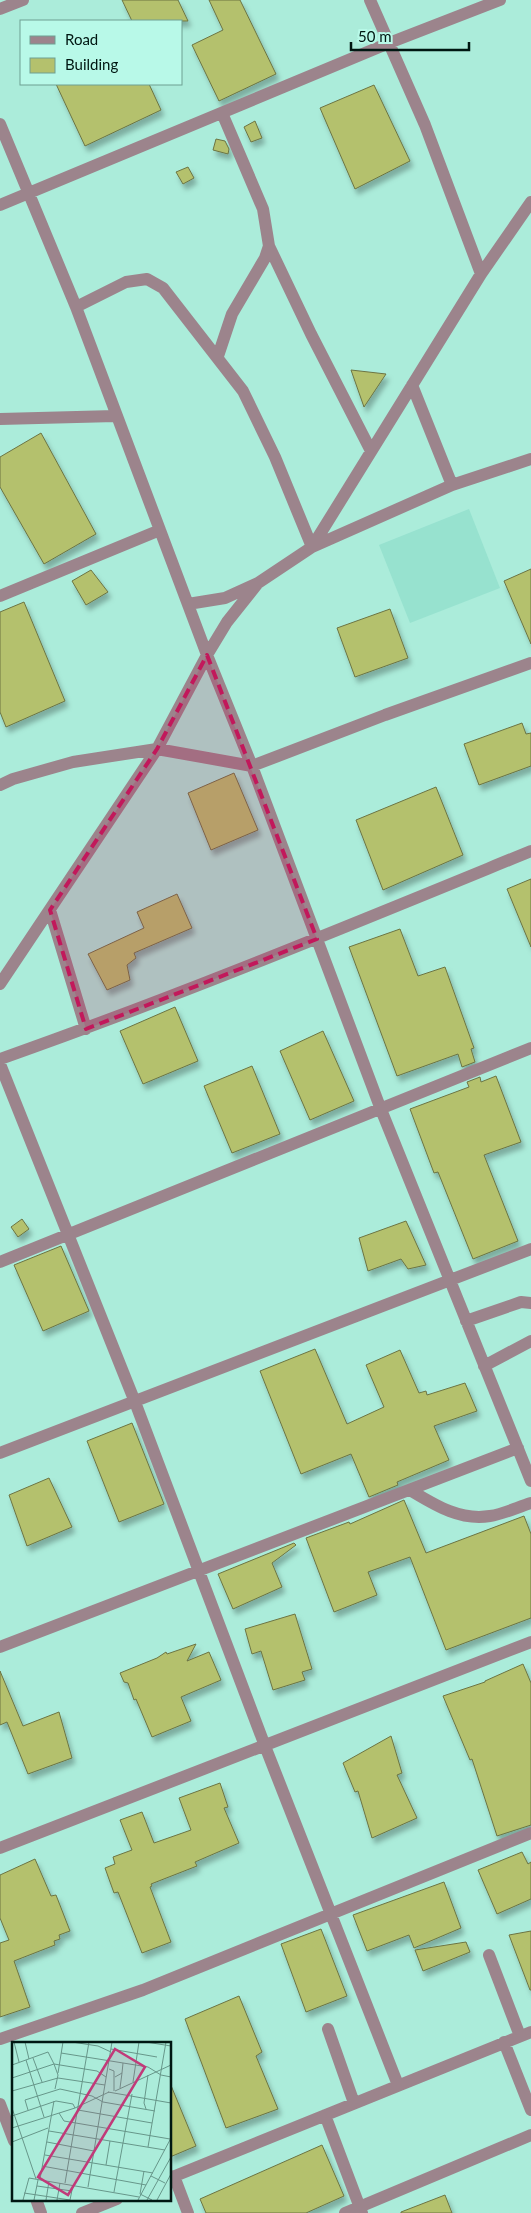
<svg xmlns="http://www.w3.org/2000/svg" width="531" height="2213" viewBox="0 0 531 2213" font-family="Lato,sans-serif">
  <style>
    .built { fill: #97e2cf }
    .building { fill: #b4c16d; stroke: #6c7443; filter: url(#shadow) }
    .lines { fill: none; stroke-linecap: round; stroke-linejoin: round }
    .minor { stroke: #9c848c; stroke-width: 12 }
    .marked { fill: #c2185b; fill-opacity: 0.2; stroke: #c2185b; stroke-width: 4; stroke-dasharray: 10 6; stroke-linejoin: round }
    .inset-road { fill: none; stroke: #67978a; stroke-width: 1 }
    .view { fill: #c13a79; fill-opacity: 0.15; stroke: #c13a79; stroke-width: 2.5 }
    .inset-edge { fill: none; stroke: #001712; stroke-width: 2.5 }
  </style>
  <defs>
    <filter id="shadow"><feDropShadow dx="3" dy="5.5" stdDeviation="2.5" flood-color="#0004"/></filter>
  </defs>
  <rect width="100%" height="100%" fill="#abecda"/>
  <path class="built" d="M469,509l31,79 -90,35 -31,-78z"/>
  <path class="building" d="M122,0h56l10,21h-56z
    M209,0h31l36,74 -57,27 -27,-56 31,-15z
    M56,84h93l12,26 -76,36z
    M374,85l36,76 -55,28 -35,-81z
    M255,121l7,17 -11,4 -7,-15z
    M216,139l9,2 4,8 -1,5 -15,-4z
    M188,167l6,11 -11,6 -7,-12z
    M351,370l35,4 -22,33z
    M41,433l55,101 -52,30 -44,-77v-30z
    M531,569v75l-27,-63z
    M91,570l17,22 -22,13 -14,-24z
    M24,602l41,99 -59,26 -6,-15v-100z
    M390,609l18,49 -53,19 -18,-49z
    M522,723l4,11 5,-1v33l-52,19 -15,-41z
    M234,773l24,57 -47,20 -23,-57z
    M436,787l27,68 -80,35 -27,-70z
    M531,879v68l-24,-58z
    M177,894l15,34 -58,25 2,5 -9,7 3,15 -23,10 -19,-36 56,-26 -7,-16z
    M400,929l18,47 27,-9 29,81 -3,1 4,13 -13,5 -4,-13 -61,22 -48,-129z
    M175,1007l23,54 -55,23 -23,-53z
    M323,1031l31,70 -44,19 -30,-69z
    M252,1066l28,68 -48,19 -28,-67z
    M496,1076l25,66 -37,13 34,86 -45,18 -35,-87 -4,1 -24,-64 59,-22 -2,-5 13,-5 1,5z
    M22,1219l7,10 -11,8 -7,-10z
    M406,1221l20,44 -18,4 -7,-10 -33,12 -9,-33z
    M61,1246l28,65 -46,20 -29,-66z
    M315,1349l32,75 37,-17 -18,-42 34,-15 19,43 7,-2 1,4 38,-12 12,28 -43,15 15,34 -52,22 1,3 -29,12 -18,-43 -50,20 -41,-103z
    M132,1423l32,81 -45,18 -32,-81z
    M49,1478l23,49 -45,19 -18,-51z
    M404,1500l22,53 98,-37 7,18v84l-85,32 -36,-93 -42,15 9,23 -43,17 -28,-74 43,-16 1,2z
    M294,1543l2,2 -24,18 10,24 -49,22 -15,-35z
    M295,1614l17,55 -10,3 3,8 -32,10 -12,-39 -9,3 -7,-25z
    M196,1644l-9,17 22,-9 12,28 -40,17 10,24 -39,16 -16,-38 -2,1 -6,-17 -4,-1 -4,-9 37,-15 9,-6 1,2z
    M523,1664l8,19v142l-34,11 -25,-77 -2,1 -27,-64 42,-14v-1z
    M0,1671l23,55 36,-14 13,46 -44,16 -21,-52 -7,3z
    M391,1736l11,37 -5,2 20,43 -45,20 -14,-47 -3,1 -12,-29z
    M220,1783l8,24 -4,1 15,35 -44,19 2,4 -46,18 1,2 -2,1 21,55 -29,11 -24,-61 -4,1 -9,-25 10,-4 -2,-7 19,-7 -12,-30 22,-8 12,31 37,-13 -12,-32z
    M522,1852l6,12 3,-2v37l-34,15 -19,-44z
    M35,1859l16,37 5,-1 14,36 -11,4 1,4 -6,2 1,4 -41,16 16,46 -30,10v-74l9,-3 -9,-22v-43z
    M444,1882l17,46 -47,20 -5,-13 -42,16 -14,-36z
    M321,1929l26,67 -41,16 -25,-68z
    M531,1931v59h-1l-21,-55z
    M466,1942l4,10 -47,19 -8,-21z
    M239,1996l23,56 -6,4 22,53 -52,19 -41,-109z
    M170,2083l26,63 -26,11z
    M322,2145l22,51 -38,17h-100l-6,-14z
    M445,2195l7,18h-51v-1z"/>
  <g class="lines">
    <path class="minor" d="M370,0l55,125 56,149
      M0,9l23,-9
      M0,124l76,183 131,348 45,111 128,341 151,374
      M0,205l389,-162 111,-43
      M269,246l42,88 60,117
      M76,307l50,-25 21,-3 16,9 80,103 32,66 37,90
      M218,356l14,-42 33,-56 4,-12 -6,-37 -41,-96
      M412,385l40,100
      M0,419l115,-3
      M312,547l169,-273 50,-72
      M0,596l160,-66
      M188,604l37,-6 33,-15 54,-36 140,-62 79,-26
      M0,785l13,-6 60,-17 84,-13 95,17 133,-51 146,-52
      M50,910l36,119
      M0,984l157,-235 50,-94 20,-33 31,-39
      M0,1059c179,-63 355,-136 531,-208
      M0,1064l135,338 130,344 133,339
      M0,1262l531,-214
      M466,1321l55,-19 10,1
      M484,1366l47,-25
      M0,1453l531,-204
      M410,1490c25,15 50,31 80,26 14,-2 28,-9 41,-13
      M0,1647l518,-199
      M0,1848l531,-206
      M489,1955l31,81
      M328,2029l26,74
      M0,2039l143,-49 388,-157
      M504,2042l27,68
      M0,2104l14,37
      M325,2115l37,98
      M174,2176l14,37
      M170,2178l361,-146
      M36,2199l5,14
      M82,2213l35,-14
      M345,2213l186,-78"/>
  </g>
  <path class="marked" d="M207,655l110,284 -231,90 -36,-119 107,-161z"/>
  <g transform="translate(12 2042)">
    <rect width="159" height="159" fill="#abecda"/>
    <path class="inset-road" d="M2,0l5,20M13,0l4,17M60,0l26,4 13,6M134,0l25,4M99,7l46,8M49,11l87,14 13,8 10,2M21,16l9,24M14,18l18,57M0,23l36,-13 6,12 43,7 9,6M97,27l5,2v20M46,31l5,-31M103,35l7,-4 1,-10M0,36l42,-14 4,11 -3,14M121,40l6,-40M108,46l2,-15M0,49l46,-13 47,7M103,49l56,-26M96,50l63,11M0,66l24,71M134,67l-2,-6 4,-28M16,68l-3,-10 35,-11 32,7 11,6 52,9M66,68l74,13M47,71l5,8 106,18M0,74l44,-15 17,3 2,4M0,86l63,-20 34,-16M37,89l116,19M0,100l36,-14M35,100l47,9M136,105l18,-105M33,113l108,18M94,123l4,-24M30,124l104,19M132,129l-4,23 12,6M139,134l14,7M28,137l14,-78M53,141l24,-141M25,144l35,5M76,145l24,-145M102,150l18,-98M12,151l46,7M11,158l6,-22 110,19M22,158l4,-20M34,158l3,-19M45,158l3,-17M58,158l3,-15M126,158l33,-62M135,158l24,-43M145,158l14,-26"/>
    <path class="view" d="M103,7l30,18 -77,128 -30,-18z"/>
    <rect width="159" height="159" class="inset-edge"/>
  </g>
  <rect x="20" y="20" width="162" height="65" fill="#b8f9e8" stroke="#6e9f92"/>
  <rect x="30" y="36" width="25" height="8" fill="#9c848c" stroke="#6e9f92"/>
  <text x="65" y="45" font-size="15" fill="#001712">Road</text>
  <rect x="30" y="58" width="25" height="15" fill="#b4c16d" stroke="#6e9f92"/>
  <text x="65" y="70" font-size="15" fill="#001712">Building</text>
  <path d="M351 42v8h118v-8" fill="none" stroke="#001712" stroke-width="2.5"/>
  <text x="358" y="42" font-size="15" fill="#001712" stroke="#b8f9e8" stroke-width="4" paint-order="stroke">50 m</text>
</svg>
